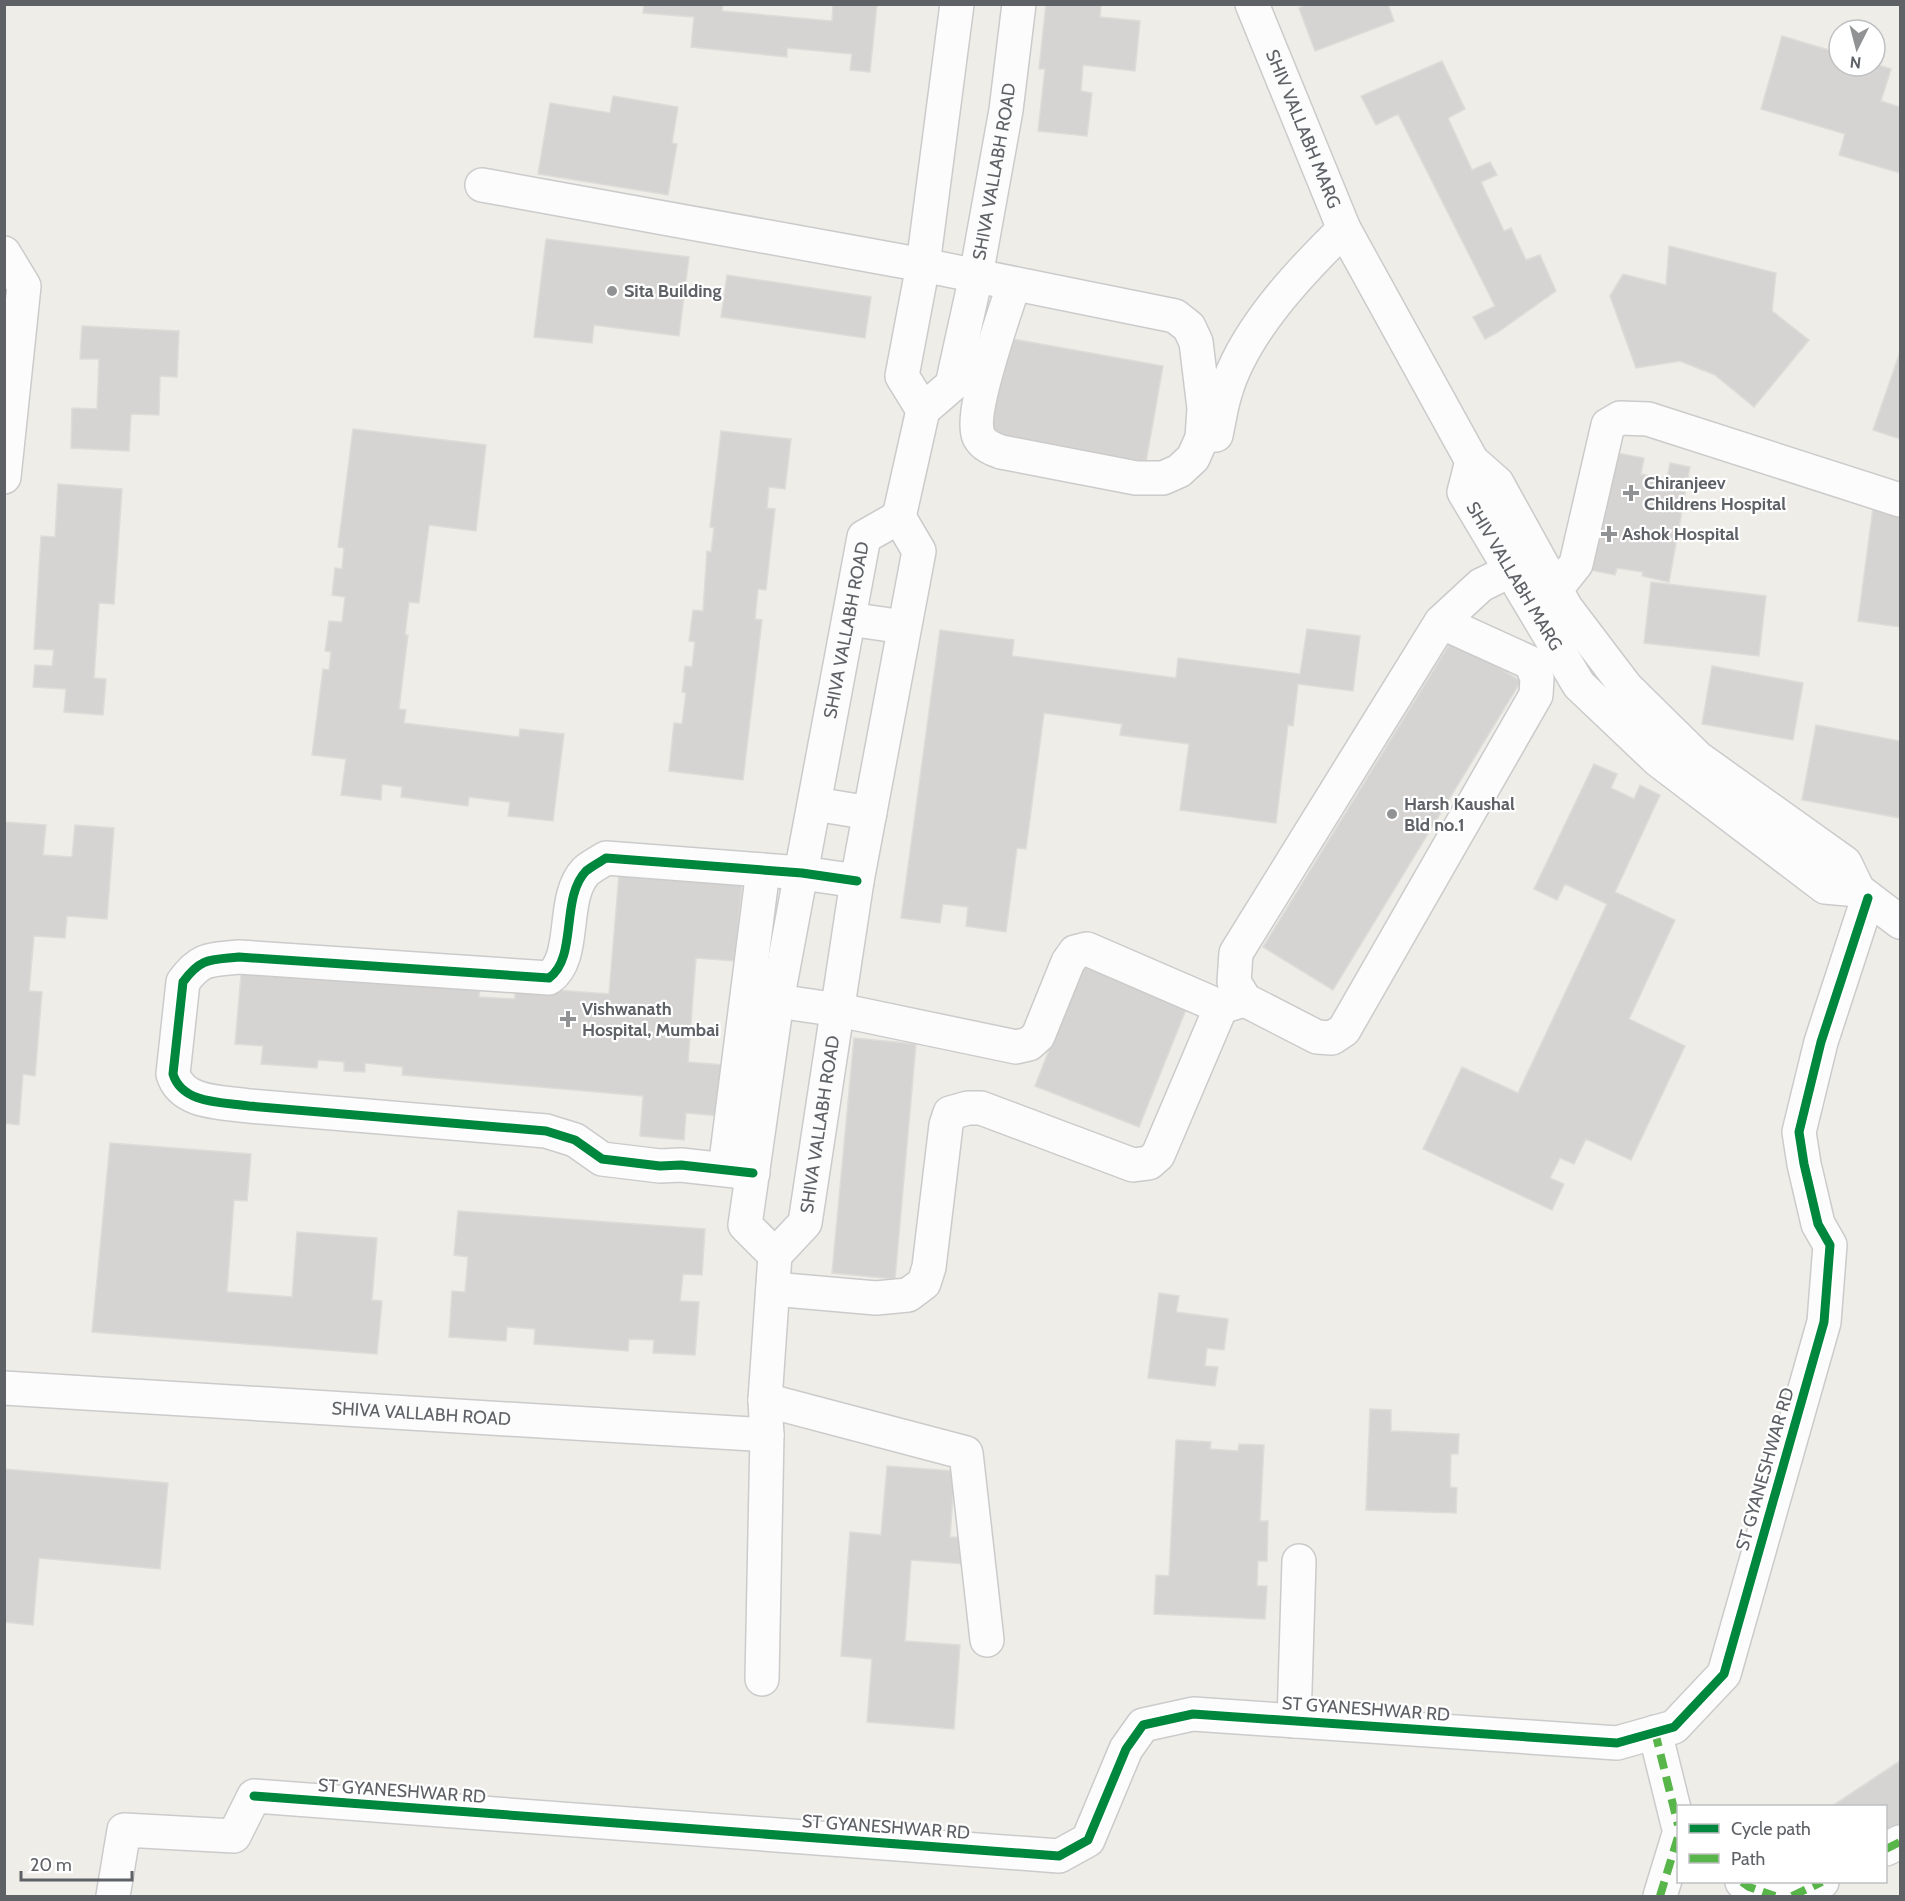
<svg xmlns="http://www.w3.org/2000/svg" width="1905" height="1901" viewBox="0 0 1905 1901" font-family="Cabin,sans-serif">
  <style>
    .building { fill: #d5d4d2; stroke: #dedcd8; stroke-width: 1.5 }
    .lines { fill: none; stroke-linecap: round; stroke-linejoin: round }
    .minor-casing { stroke: #cbcbcb; stroke-width: 36 }
    .minor { stroke: #fcfcfc; stroke-width: 33 }
    .quiet { stroke: #58b549; stroke-width: 8; stroke-dasharray: 15 8; stroke-linecap: butt }
    .cycleway-casing { stroke: #fff; stroke-width: 13 }
    .cycleway { stroke: #00873e; stroke-width: 9 }
    .poi-dot { fill: #909294; stroke: #fff; stroke-width: 2 }
    .labels { text-anchor: middle; dominant-baseline: central; stroke-width: 4.5; stroke-linejoin: round; paint-order: stroke }
    .street-label { font-size: 18px; fill: #5e6166; stroke: #fff }
    .poi-label { font-size: 18px; font-weight: bold; fill: #5e6166; stroke: #fff; text-anchor: start }
  </style>
  <rect width="100%" height="100%" fill="#eeede8"/>
  <path class="building" d="M644,4h79l-1,7 110,10 1,-17h44l-7,68 -20,-2 2,-16 -65,-6v9l-96,-10 3,-30 -51,-4z
    M1046,4h55l-1,13 40,4 -5,50 -52,-6 -2,26 11,2 -5,43 -49,-5 7,-62h-6z
    M1307,4h81l6,17 -79,30 -16,-43z
    M1782,36l57,17v13h36v-2l16,5 -10,32 19,6v66l-61,-18 6,-21 -84,-25z
    M1442,61l23,48 -17,9 24,52 18,-8 7,13 -16,7 23,49 7,-3 15,32 14,-5 16,36 -58,41 -13,7 -12,-22 22,-11 -97,-192 -22,11 -15,-29z
    M613,96l65,11 -6,36 5,1 -9,51 -130,-21 12,-71 60,10z
    M546,239l143,18 -10,79 -85,-11 -2,18 -58,-6z
    M1669,246l107,27 -4,38 37,29 -55,67 -39,-32 -35,-14 -44,7 -26,-72 13,-22 43,11z
    M727,275l144,22 -6,41 -144,-21z
    M82,326l97,5 -2,46 -17,-1 -1,39 -28,-1 -2,37 -58,-3 1,-40 25,1 2,-50h-19z
    M1007,338l156,28 -17,96 -156,-28z
    M1900,352v87l-27,-9z
    M353,429l133,16 -10,86 -47,-6 -10,78 -10,-1 -4,33h3l-9,74 7,1 -2,13 115,14 1,-8 44,5 -11,87 -45,-5 2,-14 -41,-5 -1,9 -67,-9 1,-10 -20,-3 -1,16 -40,-5 5,-36 -34,-4 11,-86 6,1 2,-18 -6,-1 4,-30 13,1 3,-25 -13,-2 3,-27 7,1 2,-21 -6,-1z
    M721,431l70,8 -6,50 -16,-2 -2,21 8,1 -9,81 -8,-1 -3,30 7,1 -19,160 -74,-9 5,-48 8,1 4,-31 -4,-1 3,-26 7,1 3,-25 -6,-1 4,-31 10,1 4,-60 4,1 3,-24 -4,-1z
    M1612,452l32,6 -3,16 26,5 3,-16 20,4 -21,115 -27,-6 1,-4 -26,-4 -2,7 -25,-5z
    M58,484l64,5 -8,115 -15,-1 -5,75 12,1 -3,36 -39,-3 2,-23 -33,-2 2,-22 17,1 2,-16 -20,-1 7,-113 14,1z
    M1873,508l27,4v115l-42,-6z
    M1651,582l115,14 -7,60 -115,-13z
    M1307,629l53,7 -7,55 -55,-7 -5,42 -5,-1 -12,98 -96,-13 9,-66 -69,-9 2,-11 -78,-11 -18,136 -9,-1 -11,84 -40,-6 2,-19 -25,-3 -3,19 -39,-5 39,-288 74,10 -2,16 164,22 2,-20 122,16z
    M1452,640l69,41 -188,309 -70,-43z
    M1712,666l91,17 -10,57 -91,-16z
    M1816,725l84,16v77l-98,-18z
    M1594,764l23,10 -6,14 23,11 6,-14 20,10 -45,97 60,28 -46,99 56,27 -54,114 -45,-21 -12,25 -14,-6 -10,20 14,6 -12,26 -129,-61 39,-82 56,26 89,-189 -42,-20 -8,16 -23,-11z
    M4,822l42,3 -3,30 29,2 3,-32 39,3 -7,91 -40,-3 -2,22 -31,-2 -5,55 13,1 -7,84 -12,-2 -4,51 -15,-2z
    M619,874l123,11 -7,76 -39,-3 -8,104 36,3 -4,51 -34,-3 -2,27 -44,-4 3,-40 -241,-21 1,-8 -38,-4v9l-21,-1v-9l-26,-2 -1,8 -56,-4 2,-18 -28,-2 7,-80 238,19 -1,14 36,2v-12l94,7z
    M1084,961l105,41 -50,125 -104,-41z
    M854,1038l62,6 -21,235 -63,-6z
    M110,1143l141,11 -4,47 -13,-1 -7,92 65,5 5,-65 80,6 -5,62 10,1 -5,53 -285,-22z
    M458,1211l247,18 -3,46 -19,-1 -3,27 19,1 -4,53 -42,-2 1,-13 -25,-1 -1,12 -94,-7 1,-15 -28,-2 -1,14 -57,-4 3,-46 13,1 3,-35 -14,-2z
    M1159,1293l20,3 -3,16 52,7 -4,31 -17,-2 -2,18 13,1 -3,19 -67,-8z
    M1370,1409l21,1v21l68,3 -1,20h-7l-1,33 7,1 -1,25 -90,-3z
    M1176,1440l35,2 -1,7 28,2 1,-7 25,1 -4,76h8l-1,40h-9l-1,25h10l-2,33 -111,-5 2,-39 13,1z
    M887,1466l79,6 -2,23 -11,-1 -3,43 18,1 -2,26 -55,-4 -6,81 55,4 -6,84 -87,-7 5,-63 -31,-3 9,-124 31,3z
    M4,1469l164,14 -8,86 -121,-11 -6,67 -29,-3z
    M1900,1761v64l-14,10v-29h-54z"/>
  <g class="lines">
    <g class="minor-casing">
      <g id="minor">
        <path id="s1" d="M1252,4l92,225 128,232 25,22 69,125 60,79 72,71 147,105 13,27"/>
        <path d="M482,185l441,80 252,51 14,11 7,15 8,66 -2,30 -9,20 -14,13 -16,7h-27l-135,-26c-8,-3 -17,-6 -22,-15 -11,-23 26,-125 35,-153"/>
        <path d="M4,253l20,33 -20,191"/>
        <path id="s2" d="M923,410l29,-25 24,-109 30,-166 13,-106"/>
        <path d="M923,410l-21,-34 21,-111 34,-261"/>
        <path d="M1216,435c3,-14 5,-28 9,-41 17,-61 74,-121 119,-165"/>
        <path id="s3" d="M1472,461l-8,31 115,193 79,75 167,127 33,3 42,32"/>
        <path d="M899,517l24,-107"/>
        <path d="M1556,589l20,-25 32,-139 12,-7 28,1 252,81"/>
        <path d="M849,619l55,8"/>
        <path d="M1441,622l-205,331 -2,29 11,18 72,37 15,1 12,-8 192,-335 1,-17 -6,-15 -90,-41 40,-37 29,-14"/>
        <path d="M815,804l55,9"/>
        <path d="M777,1001l62,9 177,37 13,-3 9,-8 30,-74 7,-10 12,-3 134,58 20,-6"/>
        <path d="M725,1169l38,-299"/>
        <path d="M753,1173l-72,-8 -21,1 -58,-7 -27,-19 -29,-9 -297,-25c-27,-4 -67,-2 -76,-32l10,-92c18,-25 28,-22 56,-25l310,21c29,-21 11,-80 37,-107 6,-5 14,-9 20,-13l196,15 55,8"/>
        <path id="s4" d="M775,1255l-30,-30 32,-224 87,-464 35,-20"/>
        <path d="M773,1289l103,9 32,-3 16,-12 5,-16 17,-142 4,-12 18,-5h13l152,57 16,-2 9,-8 63,-148"/>
        <path id="s5" d="M4,1388l763,47"/>
        <path d="M765,1400l201,53 21,187"/>
        <path id="s6" d="M762,1679l5,-244 -2,-35 10,-145 30,-32 52,-342 62,-330 -20,-34"/>
        <path d="M1294,1721l5,-160"/>
        <path d="M1655,1732l23,93"/>
        <path d="M1886,1849l14,-7"/>
        <path d="M1742,1882l7,5 26,9"/>
        <path d="M113,1896l11,-66 110,6 20,-40 805,60 29,-16 38,-91 17,-24 50,-11 424,29 57,-16 50,-53 100,-352 6,-77 -12,-21 -14,-60 -5,-32 22,-90 47,-144"/>
        <path d="M1660,1896l18,-59"/>
        <path d="M1792,1896l30,-14"/>
      </g>
    </g>
    <use href="#minor" class="minor"/>
    <path class="quiet" d="M1655,1732l23,93
      M1886,1849l14,-7
      M1742,1882l7,5 26,9
      M1660,1896l18,-59
      M1792,1896l30,-14"/>
    <g class="cycleway-casing">
      <path id="cycleway" d="M753,1173l-72,-8 -21,1 -58,-7 -27,-19 -29,-9 -297,-25c-27,-4 -67,-2 -76,-32l10,-92c18,-25 28,-22 56,-25l310,21c29,-21 11,-80 37,-107 6,-5 14,-9 20,-13l196,15 55,8
        M254,1796l805,60 29,-16 38,-91 17,-24 50,-11 424,29 57,-16 50,-53 100,-352 6,-77 -12,-21 -14,-60 -5,-32 22,-90 47,-144"/>
    </g>
    <use href="#cycleway" class="cycleway"/>
  </g>
  <g class="poi-dot">
    <circle cx="612" cy="291" r="6"/>
    <path d="M1628 484h6v6h6v6h-6v6h-6v-6h-6v-6h6z"/>
    <path d="M1606 525h6v6h6v6h-6v6h-6v-6h-6v-6h6z"/>
    <circle cx="1392" cy="814" r="6"/>
    <path d="M565 1010h6v6h6v6h-6v6h-6v-6h-6v-6h6z"/>
  </g>
  <g class="labels">
    <g class="street-label">
      <text stroke="none"><textPath href="#s1" startOffset="135">SHIV VALLABH MARG</textPath></text>
      <text stroke="none"><textPath href="#s2" startOffset="256">SHIVA VALLABH ROAD</textPath></text>
      <text stroke="none"><textPath href="#s3" startOffset="130">SHIV VALLABH MARG</textPath></text>
      <text stroke="none"><textPath href="#s4" startOffset="646">SHIVA VALLABH ROAD</textPath></text>
      <text stroke="none"><textPath href="#s6" startOffset="568">SHIVA VALLABH ROAD</textPath></text>
      <text stroke="none"><textPath href="#s5" startOffset="418">SHIVA VALLABH ROAD</textPath></text>
      <text transform="translate(1765 1469) rotate(-74)">ST GYANESHWAR RD</text>
      <text transform="translate(1366 1709) rotate(4)">ST GYANESHWAR RD</text>
      <text transform="translate(402 1791) rotate(4)">ST GYANESHWAR RD</text>
      <text transform="translate(886 1827) rotate(4)">ST GYANESHWAR RD</text>
    </g>
    <g class="poi-label">
      <text x="624" y="291">Sita Building</text>
      <text x="1644" y="483">Chiranjeev<tspan x="1644" dy="21">Childrens Hospital</tspan></text>
      <text x="1622" y="534">Ashok Hospital</text>
      <text x="1404" y="804">Harsh Kaushal<tspan x="1404" dy="21">Bld no.1</tspan></text>
      <text x="582" y="1009">Vishwanath<tspan x="582" dy="21">Hospital, Mumbai</tspan></text>
    </g>
  </g>
  <rect width="1905" height="1901" fill="none" stroke="#5e6166" stroke-width="12"/>
  <rect x="1677" y="1805" width="210" height="78" fill="#ffffff" stroke="#bfc0c2" stroke-width="1.5"/>
  <rect x="1689" y="1824" width="30" height="9" fill="#00873e" stroke="#bfc0c2" stroke-width="1.5"/>
  <text x="1731" y="1835" font-size="18" fill="#5e6166">Cycle path</text>
  <rect x="1689" y="1854" width="30" height="9" fill="#58b549" stroke="#bfc0c2" stroke-width="1.5"/>
  <text x="1731" y="1865" font-size="18" fill="#5e6166">Path</text>
  <g transform="translate(1857 48) rotate(186)"><circle r="28" fill="#ffffff" stroke="#bfc0c2" stroke-width="1.5"/>
  <path d="M0-4.5L10 22L0 15L-10 22Z" fill="#909294"/>
  <text y="-9" font-size="16" font-weight="bold" text-anchor="middle" fill="#5e6166">N</text>
  </g>
  <path d="M21 1871v9h111v-9" fill="none" stroke="#5e6166" stroke-width="3"/>
  <text x="30" y="1871" font-size="18" fill="#5e6166" stroke="#ffffff" stroke-width="4.5" paint-order="stroke">20 m</text>
</svg>
